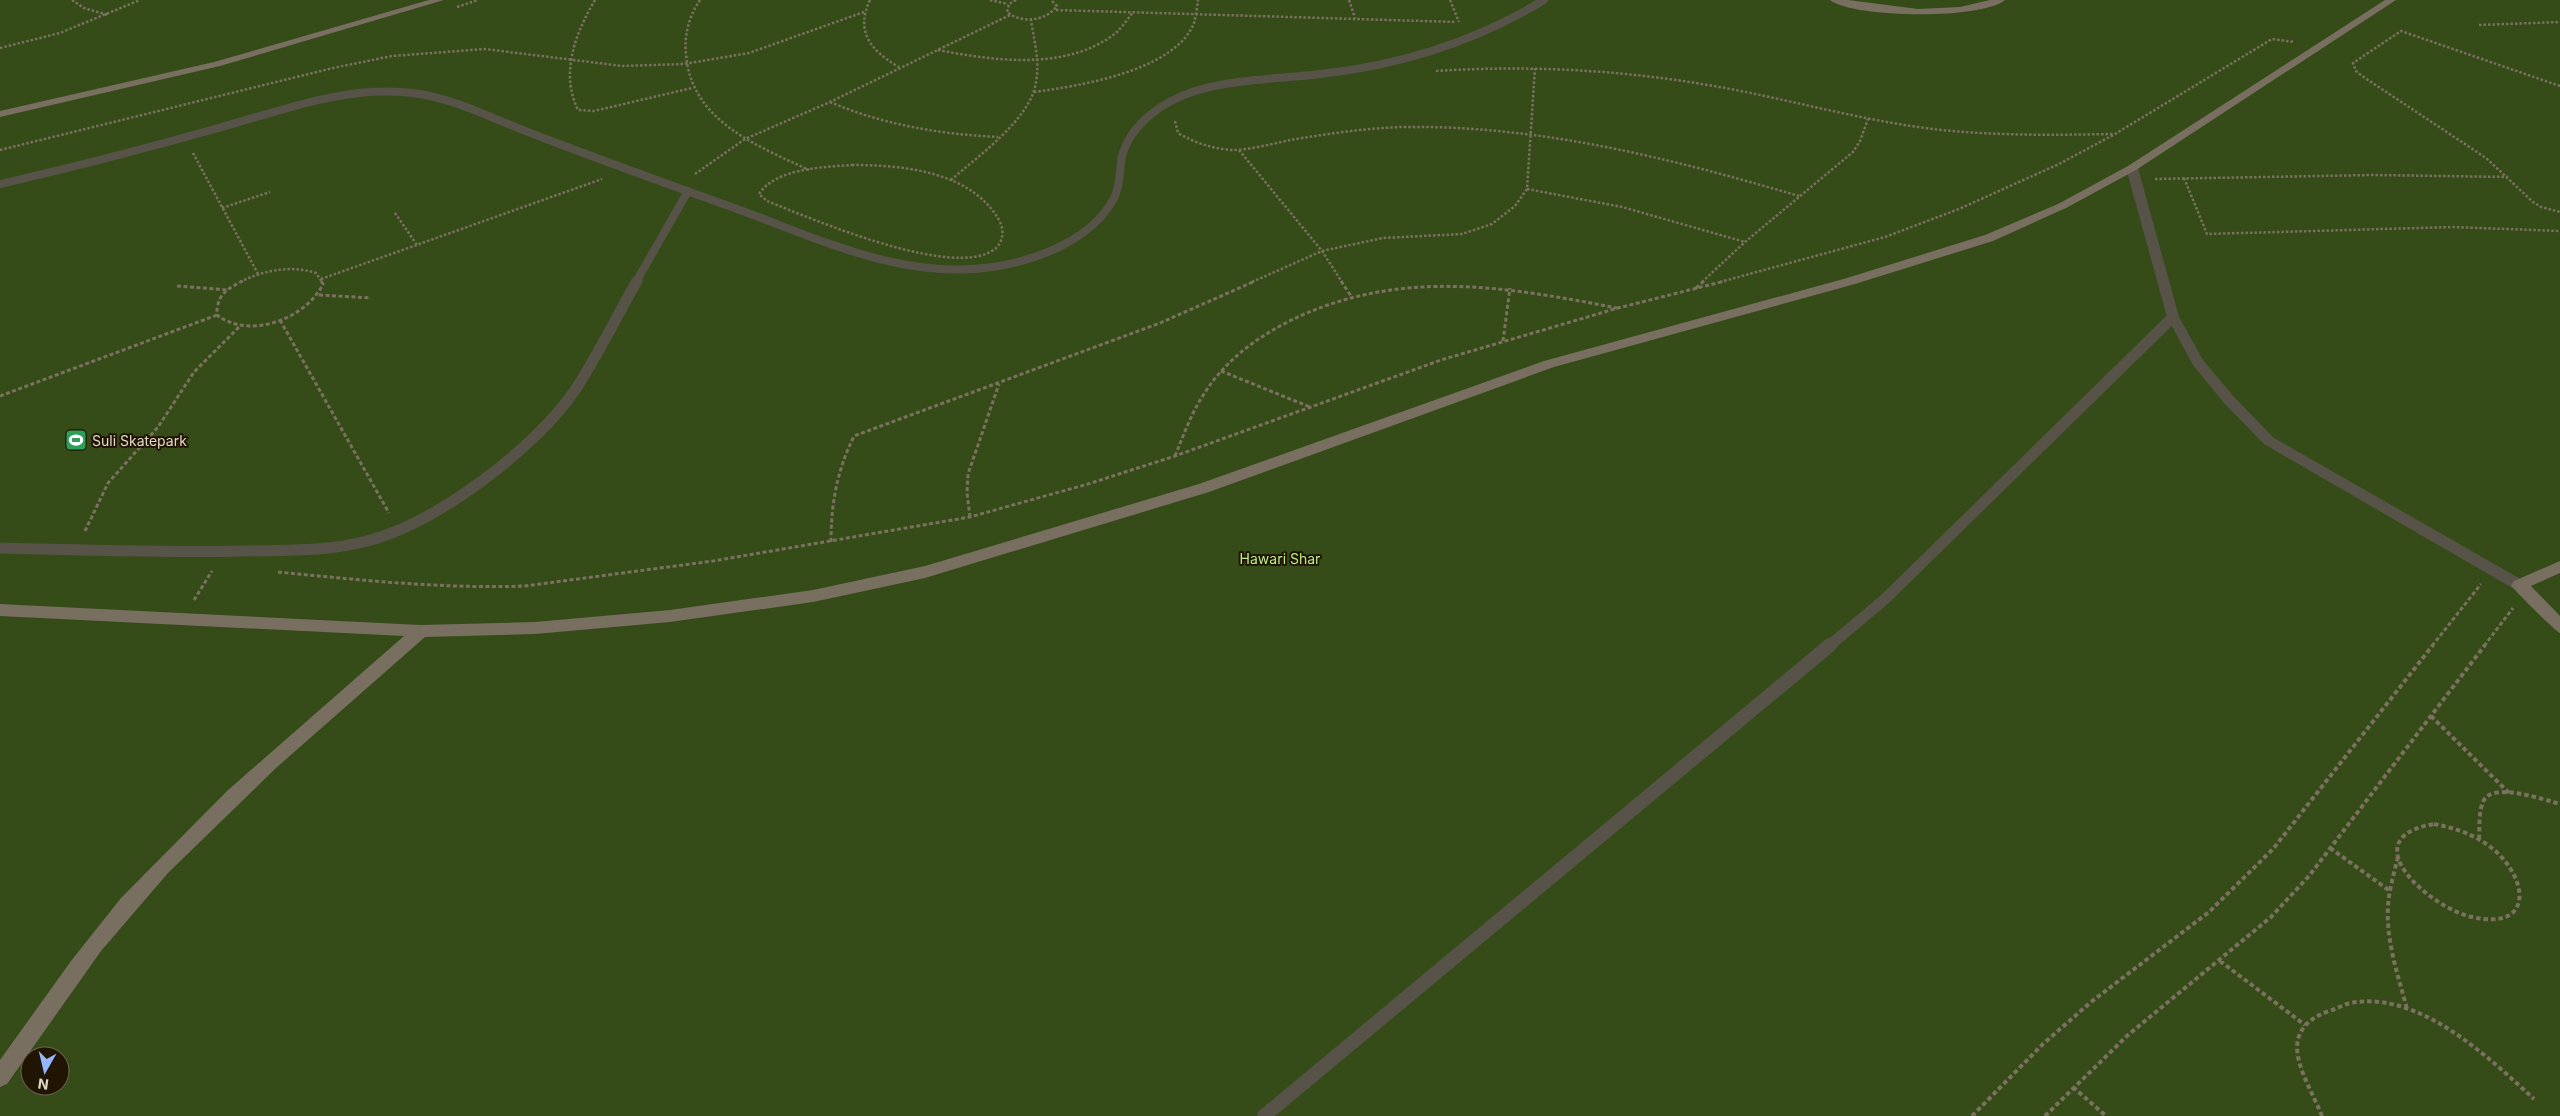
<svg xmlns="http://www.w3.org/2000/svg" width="2560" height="1116" viewBox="0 0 2560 1116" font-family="Inter,sans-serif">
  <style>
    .green { fill: #354c19; fill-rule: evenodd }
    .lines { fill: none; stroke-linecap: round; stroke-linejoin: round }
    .path-far2 { stroke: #7b715f; stroke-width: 2.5; stroke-dasharray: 2.5 2; stroke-linecap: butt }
    .path-far1 { stroke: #7b715f; stroke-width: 3; stroke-dasharray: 4 2.5; stroke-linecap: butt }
    .path { stroke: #7b715f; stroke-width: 4; stroke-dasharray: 4.5 3; stroke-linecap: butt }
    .lane-far2 { stroke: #585349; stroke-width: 8 }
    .lane-far1 { stroke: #585349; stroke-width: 11 }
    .lane { stroke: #585349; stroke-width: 14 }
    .street { fill: #585349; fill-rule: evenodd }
    .secondary { fill: #786f60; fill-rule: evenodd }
    .labels { text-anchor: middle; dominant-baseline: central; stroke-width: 4; stroke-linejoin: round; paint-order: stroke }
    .poi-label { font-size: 14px; fill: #e0d8cb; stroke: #201402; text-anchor: start }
    .park-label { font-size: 14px; fill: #baee86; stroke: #201402 }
  </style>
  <rect width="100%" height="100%" fill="#2a1e09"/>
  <path class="green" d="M0,0h2560v1116h-2560zM30,1056h30v30h-30z"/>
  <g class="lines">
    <path class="path-far2" d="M72,0l12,8 24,7
      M595,0c-20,34 -35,73 -17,110l16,1 98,-23
      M700,0c-11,16 -16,35 -14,54 5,67 70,91 123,116
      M870,0c-15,32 1,51 29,67
      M990,0l18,4
      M1016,0l-7,4 -2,8c15,12 39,9 50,-6l-6,-6
      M1349,0l6,18
      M1450,0l9,22
      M457,7l21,-7
      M1056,10l400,12
      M2479,25l81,-3
      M0,48l60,-15 80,-33
      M938,50c57,11 129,21 178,-17 6,-6 12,-14 17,-21
      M1436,71c94,-6 186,-1 278,15 74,13 145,34 219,43 60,7 121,6 181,5
      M2560,86l-159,-55 -48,32 3,8 6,5 124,82 47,44 8,5 19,5
      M1034,92c45,-6 141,-21 160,-69 2,-7 3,-16 4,-23
      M830,102c54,23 109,32 168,35
      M1175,121l3,12c17,10 33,15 53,17 19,0 40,-6 59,-10 37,-6 75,-12 113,-13 136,-2 266,31 396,69
      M0,150l333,-82 59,-12 93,-7 137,17 62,-2 65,-11 115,-41
      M1239,150l83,101 20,31
      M193,153l65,121
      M852,165c50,0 119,6 147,55 5,9 5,20 -3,28 -39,34 -186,-30 -229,-47l-8,-7c17,-26 65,-27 93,-29z
      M695,174l50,-35 85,-37 180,-87
      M2184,178l23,56 246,-7 107,4
      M2155,179l217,-4 136,2
      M951,180c27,-24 80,-61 85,-98 4,-21 -2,-42 -5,-62
      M1527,189l95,18 123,35
      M222,208l48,-16
      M395,213l22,32
      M321,279l281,-100
      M240,282c24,-12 51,-17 76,-9l6,9
      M1252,282l70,-31 61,-13 79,-4 30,-10 23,-18 12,-17 8,-121
      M1702,282l43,-40 108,-90 7,-11 8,-22
      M1720,282l165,-45 74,-28 100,-45 56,-30 157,-95 22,3"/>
    <path class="path-far1" d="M243,281c-16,7 -27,15 -26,34 32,25 89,4 106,-31l-2,-3
      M1341,281l10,15
      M177,286l51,4
      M1696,288l8,-7
      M319,295l52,3
      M280,320l109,193
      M1503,341l7,-53
      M1221,371l89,36
      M0,396l217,-81
      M1175,456c9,-22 17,-45 31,-65 22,-34 57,-58 94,-75 105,-47 208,-29 317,-8
      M970,517l-3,-24 1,-19 31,-90
      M85,531l23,-48 50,-56 36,-55 47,-47
      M831,542c0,-39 6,-71 23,-106l306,-113 95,-42
      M278,572c82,8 165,17 247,14l188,-25 257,-44 118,-33 87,-28 266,-96 177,-52 107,-27
      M194,600l18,-29
      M2432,646l49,-62
      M2484,646l29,-38"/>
    <path class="path" d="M2431,716l78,77
      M2434,824c21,4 42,11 59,25 36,30 41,82 -21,68 -42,-9 -122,-79 -38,-93z
      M2479,839c1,-12 -1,-28 5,-39 10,-18 61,0 76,4
      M2330,848l60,43
      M2398,857c-4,16 -9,33 -10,49 -2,36 10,69 19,103
      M2220,961l85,64
      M2073,1087l33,29
      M1972,1116l71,-72 48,-42 118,-90 64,-63 160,-204
      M2045,1116l83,-81 143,-118 38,-41 176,-231
      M2322,1116c-15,-38 -51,-84 7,-105 7,-2 14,-6 21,-8 69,-13 138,54 184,96"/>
    <path class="lane-far2" d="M0,184c74,-17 148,-36 222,-57 62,-17 125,-42 190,-34 43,5 81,26 121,41 68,26 137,51 207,76 81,30 163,70 253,57 44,-7 99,-27 121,-69 7,-13 5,-28 8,-42 9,-33 42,-55 73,-65 40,-12 84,-12 126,-17 80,-9 154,-32 223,-74
      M636,282l52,-91"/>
    <path class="lane-far1" d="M0,548c81,2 162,5 243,3 41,-1 83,1 124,-10 68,-17 166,-91 206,-148 24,-35 43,-76 64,-112
      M1829,646l56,-47 288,-282"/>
    <path class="lane" d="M1264,1116l566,-471"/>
    <path class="street" d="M2132,165l6,3 41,149 24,43 31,37 40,41 250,143 3,4 -3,4h-10l-250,-145 -40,-41 -31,-38 -26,-48 -41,-149z"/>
    <path class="secondary" d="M429,0h15l-224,66 -220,51v-6l214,-49z
      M1830,0h18l70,9 42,-2 30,-7h15c-23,20 -153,18 -175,0z
      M2385,0h11l-260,170 -70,38 -73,33 -138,43 -301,83 -345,125 -284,86 -112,24 -143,20 -135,12 -110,3 -149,131 -108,105 -67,78 -94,133 -7,3v-27l71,-99 50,-63 106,-107 177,-155 -404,-20v-12l421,21 114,-3 135,-12 143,-20 112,-24 274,-82 345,-123 303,-83 138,-43 73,-31 70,-38z
      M2560,561v12l-29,13 29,30v17c-4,-1 -46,-43 -49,-48l3,-4z"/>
  </g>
  <defs>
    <g id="stadium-square" transform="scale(1.125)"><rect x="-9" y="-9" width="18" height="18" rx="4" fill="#2e9e5b" stroke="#201402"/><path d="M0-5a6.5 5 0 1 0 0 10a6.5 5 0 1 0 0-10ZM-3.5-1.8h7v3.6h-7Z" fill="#fff"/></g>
  </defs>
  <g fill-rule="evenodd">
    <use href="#stadium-square" x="76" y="440"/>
  </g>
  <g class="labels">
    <g class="poi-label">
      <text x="92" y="440">Suli Skatepark</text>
    </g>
    <g class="park-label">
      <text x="1280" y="558">Hawari Shar</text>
    </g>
  </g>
  <g transform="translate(45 1071) rotate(188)"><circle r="24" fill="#201402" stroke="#6d6252"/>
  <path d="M0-4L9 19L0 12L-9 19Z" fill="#96b6fd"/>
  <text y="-8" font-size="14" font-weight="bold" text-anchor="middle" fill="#e0d8cb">N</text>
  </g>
</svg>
